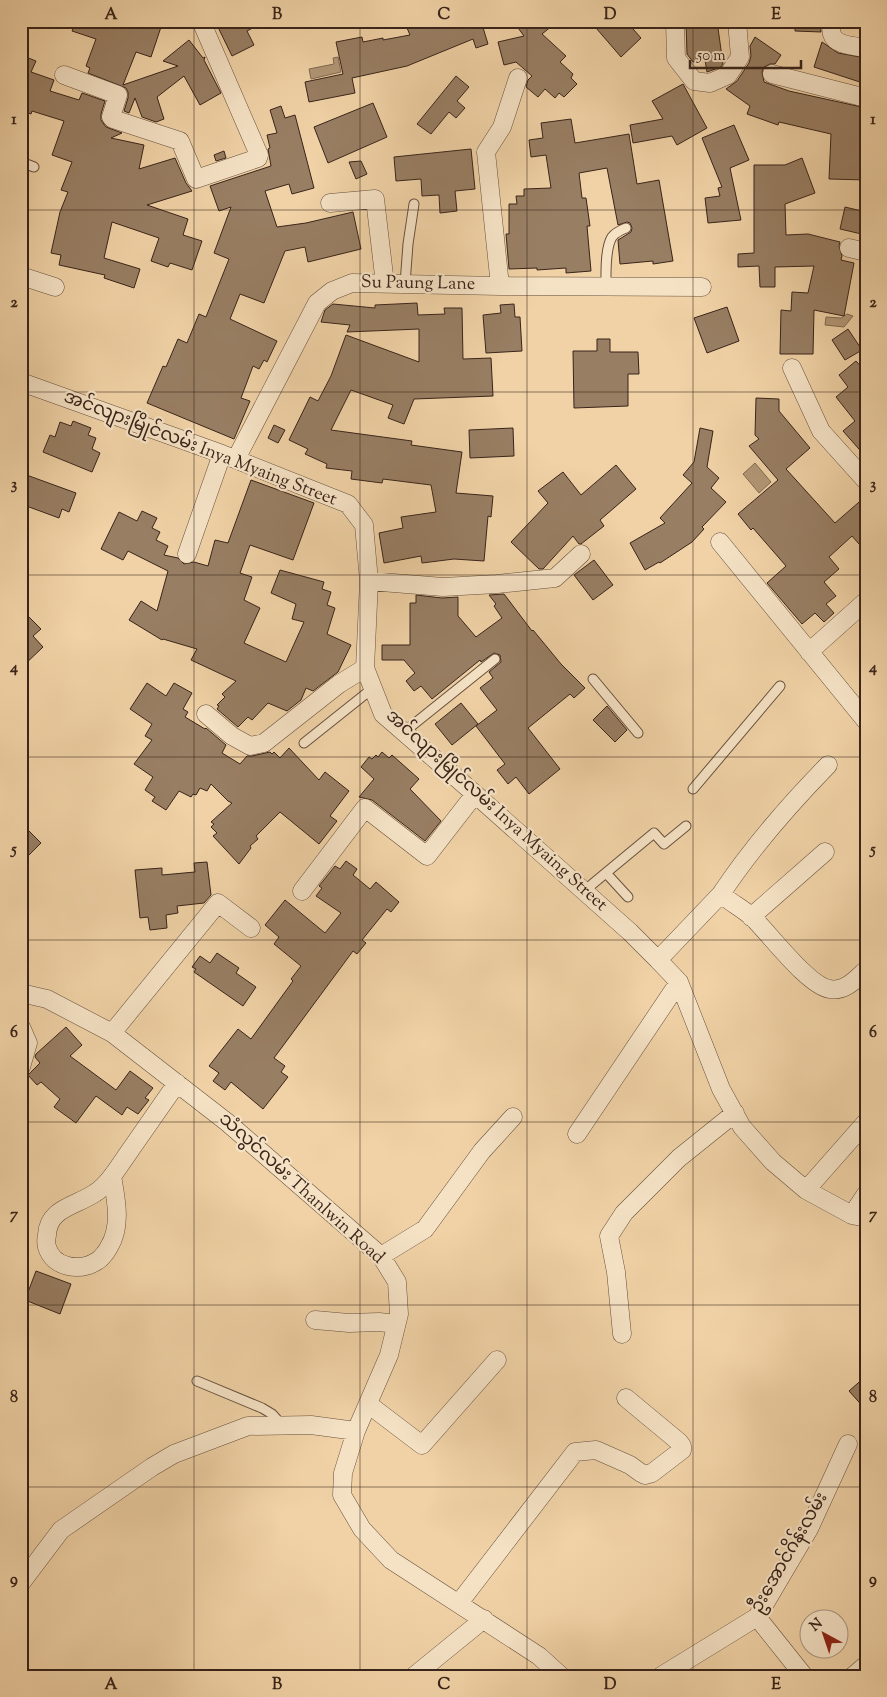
<svg xmlns="http://www.w3.org/2000/svg" width="887" height="1697" viewBox="0 0 887 1697" font-family="'Sorts Mill Goudy','Noto Sans Myanmar',serif">
  <style>
    .water { fill: #b29776; stroke: #826951 }
    .building { fill: #987e63; stroke: #39241a }
    .lines { fill: none; stroke-linecap: round; stroke-linejoin: round }
    .lane-casing { stroke: #67503d; stroke-width: 11 }
    .street-casing { stroke: #67503d; stroke-width: 19 }
    .path { stroke: #39241a; stroke-width: 2.5; stroke-dasharray: 4 2.5; stroke-linecap: butt }
    .lane { stroke: #f5e2c5; stroke-width: 9 }
    .street { stroke: #f5e2c5; stroke-width: 18 }
    .grid { fill: none; stroke: #39241a; stroke-width: 1; stroke-opacity: 0.55 }
    .labels { text-anchor: middle; dominant-baseline: central; stroke-width: 4.5; stroke-linejoin: round; paint-order: stroke }
    .street-label { font-size: 18px; fill: #39241a; stroke: #f5e2c5 }
    .neatline { fill: none; stroke: #39241a; stroke-width: 2 }
    .grid-label { font-size: 16px; text-anchor: middle; font-weight: bold; fill: #39241a }
  </style>
  <rect width="100%" height="100%" fill="#f0d2a6"/>
  <filter id="stains"><feTurbulence type="fractalNoise" baseFrequency=".004" numOctaves="4"/><feColorMatrix values="0 0 0 0 .2 0 0 0 0 .09 0 0 0 0 .02 0 0 0 .5 -.17"/></filter>
  <radialGradient id="worn" r=".72"><stop offset=".6" stop-color="#630" stop-opacity="0"/><stop offset="1" stop-color="#630" stop-opacity=".3"/></radialGradient>
  <path class="water" d="M338,57l3,15 -30,7 -2,-10 25,-5 -1,-6z
    M847,314l6,2 -9,11 -19,-2 1,-8 15,1z
    M755,463l16,19 -12,11 -16,-19z"/>
  <path class="building" d="M76,21h87l-12,36 -15,-5 -13,33 55,-19 -15,-5 26,-21 14,18 2,-1 -1,3 17,33 -21,12 -16,-29 -27,21 7,22 -8,3 -14,-5 -7,-19 -6,15 -5,-2 4,-13v-6l-2,-4 -38,-15 2,-5 -4,-2 10,-27 -24,-8z
    M215,21h51l-19,10 7,14 -22,11z
    M404,21h77l7,23 -12,4 -3,-9 -66,27 -55,12 3,15 -46,9 -4,-20 38,-8 -7,-32 26,-5 1,5 20,-4v2l27,-5z
    M513,21h45l-16,13 24,22 -6,6 13,12 -2,4 6,6 -13,13 -5,-4 -4,5 -10,-9 -7,8 -12,-10 2,-7 4,-4 -16,-14 -12,3 -6,-23 26,-6z
    M590,21h36l15,17 -20,19z
    M686,21h31l6,43 -2,3 -14,5 -2,-12 -12,2 -6,-8z
    M795,21h25l1,11 -26,-1z
    M755,37l26,18 -6,9h-5l-6,3 -2,5 2,10 25,9 77,17v72l-37,-1 2,-45 -52,-12 -1,3 -31,-11 3,-8 -24,-17 11,-8 12,-18 2,-7 -1,-10z
    M822,42l16,11 28,5v26l-52,-17z
    M21,55l15,6 -5,11 23,8 -4,11 29,9 3,-7 23,8 -4,13v6l5,7 16,6 -11,5 33,7 -5,24 36,-11 11,25 6,8 -45,14 41,14 -5,16 19,6 -10,29 -22,-7 -2,4 -17,-6 8,-23 -47,-16 -8,36 36,11 -6,19 -30,-10 1,-3 -46,-10 2,-10 -10,-2 9,-41 8,-20 -7,-2 11,-28 -20,-7 12,-34 -32,-10 -1,3 -10,-4z
    M456,76l13,11 -12,14 8,7 -9,10 -7,-6 -18,22 -14,-10z
    M683,84l24,44 -30,17 -5,-9 -39,7 -3,-18 33,-6 -11,-18z
    M373,103l14,34 -59,26 -14,-36z
    M281,106l4,12 10,-3 19,73 -22,6 -3,-10 -24,7 12,36 29,-4 47,-11 8,37 -53,13 -3,-15 -20,4 -21,52 -24,-9 -10,25 47,22 -10,21 -3,-2 -5,9 -6,-3 -12,32 9,3 -16,38 -87,-36 16,-37 3,1 12,-28 9,4 12,-29 7,3 23,-58 -15,-6 17,-46 -12,4 -9,-25 61,-20 -3,-17 2,-1 -3,-13 10,-2 -7,-23z
    M571,119l4,24 54,-9 8,50 22,-4 14,81 -20,3v-3l-33,3 -2,-24 13,-8 1,-4 -2,-5 -3,-1 -9,3 -11,-57 -28,5 3,25h4l4,28h-3l4,45 -25,2v-5l-29,2v-2l-28,1 -3,-35h3v-30h8l-1,-8h8v-7l27,-1 -5,-33 -15,2 -2,-17 14,-2 -2,-15z
    M734,125l15,35 -19,8 11,52 -33,3 -3,-25 15,-2 -2,-8 4,-1 -20,-49z
    M471,149l4,40 -20,2 2,20 -17,2 -1,-18 -17,1 -1,-17 -25,2 -2,-24z
    M224,151l2,7 -10,3 -2,-6z
    M802,158l13,35 -30,11 1,31 22,-1 32,8 -1,4 3,10 -1,4 13,3 -10,53 -30,-6 -1,44h-33l1,-44 10,1 1,-19 16,1 6,-27 -39,1v20h-15l-1,-21 -21,1v-13l16,-1v-88h31z
    M361,161l6,13 -11,5 -7,-17z
    M845,207l21,5v23l-26,-6z
    M417,303l1,12 27,-1 -1,-6h18l1,51 28,-1 2,38 -79,3 -10,25 -16,-6 5,-13 -42,-15 -20,40 81,11 -1,4 51,7 -6,41 37,3 -2,21 -3,-1 -4,45 -30,-2 -32,4 -1,-7 -37,7 -5,-30 24,-5 -2,-11 35,-5 -5,-27 -48,-6 -1,4 -31,-4 1,-8 -26,-3 1,-4 -22,-10 3,-5 -19,-9 21,-43 8,4 13,-25 15,-41 73,27v-33l-72,3 3,-7 -29,-3 4,-12 8,-6 42,4v-3z
    M514,304l1,13h5l2,34 -36,2 -3,-38 18,-2 -1,-8z
    M727,307l12,34 -32,12 -13,-35z
    M848,329l14,21 -17,10 -13,-20z
    M597,339h13v13h28l1,22h-11v32l-54,2 -1,-57h24z
    M856,361l10,11v85l-23,-26 12,-10 -19,-24 12,-10 -9,-12z
    M756,398l23,1v12l31,37 -24,21 49,54 31,-27v56l-14,-16 -23,21 10,12 -15,13 12,14 -10,8 8,9 -10,9 -9,-9 -13,11 -35,-41 19,-17 -33,-38 -2,2 -13,-16 40,-34 -29,-34 10,-7 -4,-4z
    M73,421l18,7 -3,7 8,3 -4,11 8,4 -8,19 -49,-20 7,-17 5,2 5,-15 11,4z
    M274,425l11,5 -7,13 -10,-5z
    M513,428l1,28 -44,2 -1,-28z
    M700,428l13,3 -6,36 12,11 -8,10 15,14 -24,25 2,2 -12,13 -32,21 -1,-1 -14,8 -15,-27 35,-20 -5,-5 32,-35 -9,-8 11,-13z
    M616,465l20,24 -36,31 4,6 -23,18h-2l-6,-8 -30,33h-4l-28,-27 37,-39 -10,-12 25,-19 18,23z
    M21,473l55,20 -7,19 -7,-3 -3,9 -38,-14z
    M251,480l63,23 -21,57 -43,-15 -10,28 12,4 -8,23 16,8 -16,35 42,19 18,-40 -12,-3 4,-15 -25,-11 9,-23 44,12 -2,7 9,3 -4,13 8,3 -8,26 24,11 -13,27 -25,19 -7,-3 -5,12 -14,11 -19,-8 -16,17 -4,-3 -10,10 -21,-18 2,-3 -2,-1 8,-8 -3,-3 14,-13 -45,-21 6,-11 -34,-10 -1,1 -33,-20 12,-19 16,10 11,-40 -40,-20 -5,9 -22,-11 18,-37 18,9 5,-10 15,7 -5,10 8,4 -4,8 12,6 -4,9 14,3 6,6 10,-2 14,4 7,-26 13,3z
    M594,560l19,25 -20,15 -19,-25z
    M504,594l28,37 1,-1 28,34 24,24 -11,10 -4,-4 -42,34 32,41 -31,25 -13,-17 -8,7 -11,-14 8,-6 -29,-38 21,-16 -17,-22 13,-10 -4,-6 12,-10 -1,-7 -6,-2 -13,9 -1,-2 -48,39 -11,-13 -7,5 -8,-10 9,-8 -11,-13h-22v-15h28v-42h6v-8l26,3 16,-1v19l18,21 26,-19 -8,-12 2,-2 -7,-9z
    M29,617l12,12 -8,7 10,11 -22,21v-45z
    M147,683l19,13 8,-13 18,10 -9,16 5,3 -3,5 20,12 1,-1 20,17 -4,8 18,11 7,-8h5l18,-4 2,2 2,-2 6,6 9,-10 30,32 6,-8 24,19 -19,25 7,5 -18,23 -39,-32 -24,24 2,3 -8,7 1,2 -12,16 -26,-28 4,-3 -6,-6 3,-3 -3,-2 21,-19 -4,-2 -17,-17 -4,7 -7,-3 -4,7 -3,-1 -2,3 -12,-6 -13,19 -14,-9 3,-4 -10,-7 8,-13 -19,-13 18,-24 -7,-4 7,-12 -22,-15z
    M461,703l17,21 -26,21 -17,-21z
    M607,706l20,24 -12,12 -22,-22z
    M382,752l7,6 3,-3 27,24 -9,10 31,32 -16,20 -53,-41 -13,-3 15,-18 -13,-12 8,-10 3,2 4,-4 2,2z
    M21,823l20,20 -20,20z
    M346,861l11,8 -4,6 17,14 6,-7 23,20 -8,10 -4,-3 -25,31 4,3 -9,11 -4,-3 -79,107 11,8 -4,6 7,5 -25,32 -32,-27 -6,8 -12,-9 6,-8 -10,-7 29,-37 13,10 42,-58 -2,-2 10,-13 -27,-22 5,-7 -14,-12 20,-25 40,33 16,-20 -25,-17 6,-8 -3,-2 16,-20 5,3z
    M207,862l4,33 -7,8 -27,3 1,7 -12,2 1,13 -17,2 -2,-13 -8,1 -5,-48 27,-2v7l33,-3 -1,-9z
    M217,953l22,15 -3,5 20,14 -13,19 -49,-34 2,-3 -4,-2 8,-11 10,7z
    M66,1027l16,18 -12,11 46,34 14,-19 23,17 -8,10 4,2 -11,14 -11,-7 -5,8 -26,-19 -20,27 -22,-16 6,-8 -19,-17 -4,3 -9,-10 12,-12 -5,-6 1,-3z
    M36,1271l35,13 -11,30 -35,-14z
    M866,1376v34l-17,-19z"/>
  <g class="lines">
    <g class="lane-casing">
      <path id="lane" d="M21,162l13,5
        M405,284l3,-40 6,-40
        M606,286c0,-12 -1,-38 6,-49 3,-4 9,-7 14,-9
        M593,679l45,54
        M404,732l91,-73
        M304,743l69,-55
        M693,789l87,-103
        M606,873l22,24
        M584,891l70,-58 10,11 22,-18
        M197,1381l65,27 10,6 10,11"/>
    </g>
    <g class="street-casing">
      <path id="street" d="M675,21l1,37 18,23 16,2 18,-8 12,-18 -3,-36
        M831,21c0,4 0,10 1,13 3,12 24,12 34,14
        M772,74l94,24
        M64,75l54,20 -7,22 2,2 67,22 16,38 62,-21 1,-3 -58,-134
        M330,203l45,-4 10,85
        M849,248l17,4
        M21,276l34,11
        M500,286l-14,-134 16,-25 16,-49
        M792,368l29,63 45,50
        M21,382l201,72 126,50 16,21 5,56 -4,87 18,46 92,80 155,138 28,28 21,22 42,107 21,38 31,35 33,28 46,25 14,3
        M236,459l81,-156 15,-12 20,-8 148,3 202,1
        M720,542l146,179
        M187,554l35,-100
        M369,581l74,6 54,-3 58,-6 26,-24
        M809,652l57,-51
        M206,714l26,22 18,10 14,-3 75,-59 26,-16
        M302,891l63,-83 62,48 48,-62
        M721,894c31,-47 68,-89 107,-129
        M751,917l74,-65
        M658,960l63,-66c10,9 21,14 31,23 17,16 57,70 78,72 15,3 26,-10 36,-19
        M21,993l26,6 65,34 116,90 153,133 16,26 2,32 -10,41 -33,76 -13,42 -1,22 20,34 29,31 148,96 22,20
        M21,1027l7,16 -7,24
        M112,1033l106,-130 33,25
        M577,1134l102,-152
        M112,1176c4,23 10,50 -3,71 -2,4 -8,12 -12,14 -17,11 -44,7 -50,-14 -1,-4 -1,-8 0,-12 1,-27 29,-29 48,-42 14,-9 24,-27 34,-41 16,-23 32,-46 48,-69
        M806,1190l60,-68
        M852,1215l14,-21
        M381,1256l44,-27 57,-78 31,-34
        M315,1320l34,3 30,-1 17,2
        M622,1334l-6,-62 -7,-36 15,-23 55,-55 56,-45
        M368,1404l54,41 75,-85
        M21,1583l40,-53 91,-63 22,-13 74,-28 63,-1 45,6
        M459,1603l116,-151 21,-2 34,15 11,8 4,2 7,-2 30,-23v-4l-3,-4 -53,-44
        M757,1617l47,59
        M414,1676l70,-57
        M661,1676l96,-59 52,-88 39,-85
        M853,1676l13,-11"/>
    </g>
    <path class="path" d="M860,1433l6,-5"/>
    <use href="#lane" class="lane"/>
    <use href="#street" class="street"/>
  </g>
  <path class="grid" d="M194,21v1655M360,21v1655M527,21v1655M693,21v1655M21,210h845M21,392h845M21,575h845M21,757h845M21,940h845M21,1122h845M21,1305h845M21,1487h845"/>
  <g class="labels">
    <g class="street-label">
      <text transform="translate(418 284) rotate(1)">Su Paung Lane</text>
      <text transform="translate(200 449) rotate(21)">အင်လျားမြိုင်လမ်း Inya Myaing Street</text>
      <text transform="translate(496 811) rotate(42)">အင်လျားမြိုင်လမ်း Inya Myaing Street</text>
      <text transform="translate(301 1189) rotate(42)">သံလွင်လမ်း Thanlwin Road</text>
      <text transform="translate(790 1553) rotate(-60)">ဦးအောင်ဂိန်းလမ်း</text>
    </g>
  </g>
  <rect width="887" height="1697" fill="none" stroke="#f0d2a6" stroke-width="55"/>
  <g transform="translate(824 1634) rotate(320)"><circle r="24" fill="#f5e2c5" stroke="#aa9681"/>
  <path d="M0-4L9 19L0 12L-9 19Z" fill="#8f2418"/>
  <text y="-8" font-size="14" font-weight="bold" text-anchor="middle" fill="#39241a">N</text>
  </g>
  <path d="M690 60v8h111v-8" fill="none" stroke="#39241a" stroke-width="2.5"/>
  <text x="697" y="60" font-size="15" fill="#39241a" stroke="#f5e2c5" stroke-width="4" paint-order="stroke">50 m</text>
  <rect x="28" y="28" width="832" height="1642" class="neatline"/>
  <g class="grid-label">
    <text x="111" y="19">A</text>
    <text x="277" y="19">B</text>
    <text x="444" y="19">C</text>
    <text x="610" y="19">D</text>
    <text x="776" y="19">E</text>
    <text x="14" y="124">1</text>
    <text x="873" y="124">1</text>
    <text x="14" y="307">2</text>
    <text x="873" y="307">2</text>
    <text x="14" y="489">3</text>
    <text x="873" y="489">3</text>
    <text x="14" y="672">4</text>
    <text x="873" y="672">4</text>
    <text x="14" y="854">5</text>
    <text x="873" y="854">5</text>
    <text x="14" y="1037">6</text>
    <text x="873" y="1037">6</text>
    <text x="14" y="1219">7</text>
    <text x="873" y="1219">7</text>
    <text x="14" y="1402">8</text>
    <text x="873" y="1402">8</text>
    <text x="14" y="1584">9</text>
    <text x="873" y="1584">9</text>
    <text x="111" y="1689">A</text>
    <text x="277" y="1689">B</text>
    <text x="444" y="1689">C</text>
    <text x="610" y="1689">D</text>
    <text x="776" y="1689">E</text>
  </g>
  <rect width="100%" height="100%" filter="url(#stains)"/>
  <rect width="100%" height="100%" fill="url(#worn)"/>
</svg>
